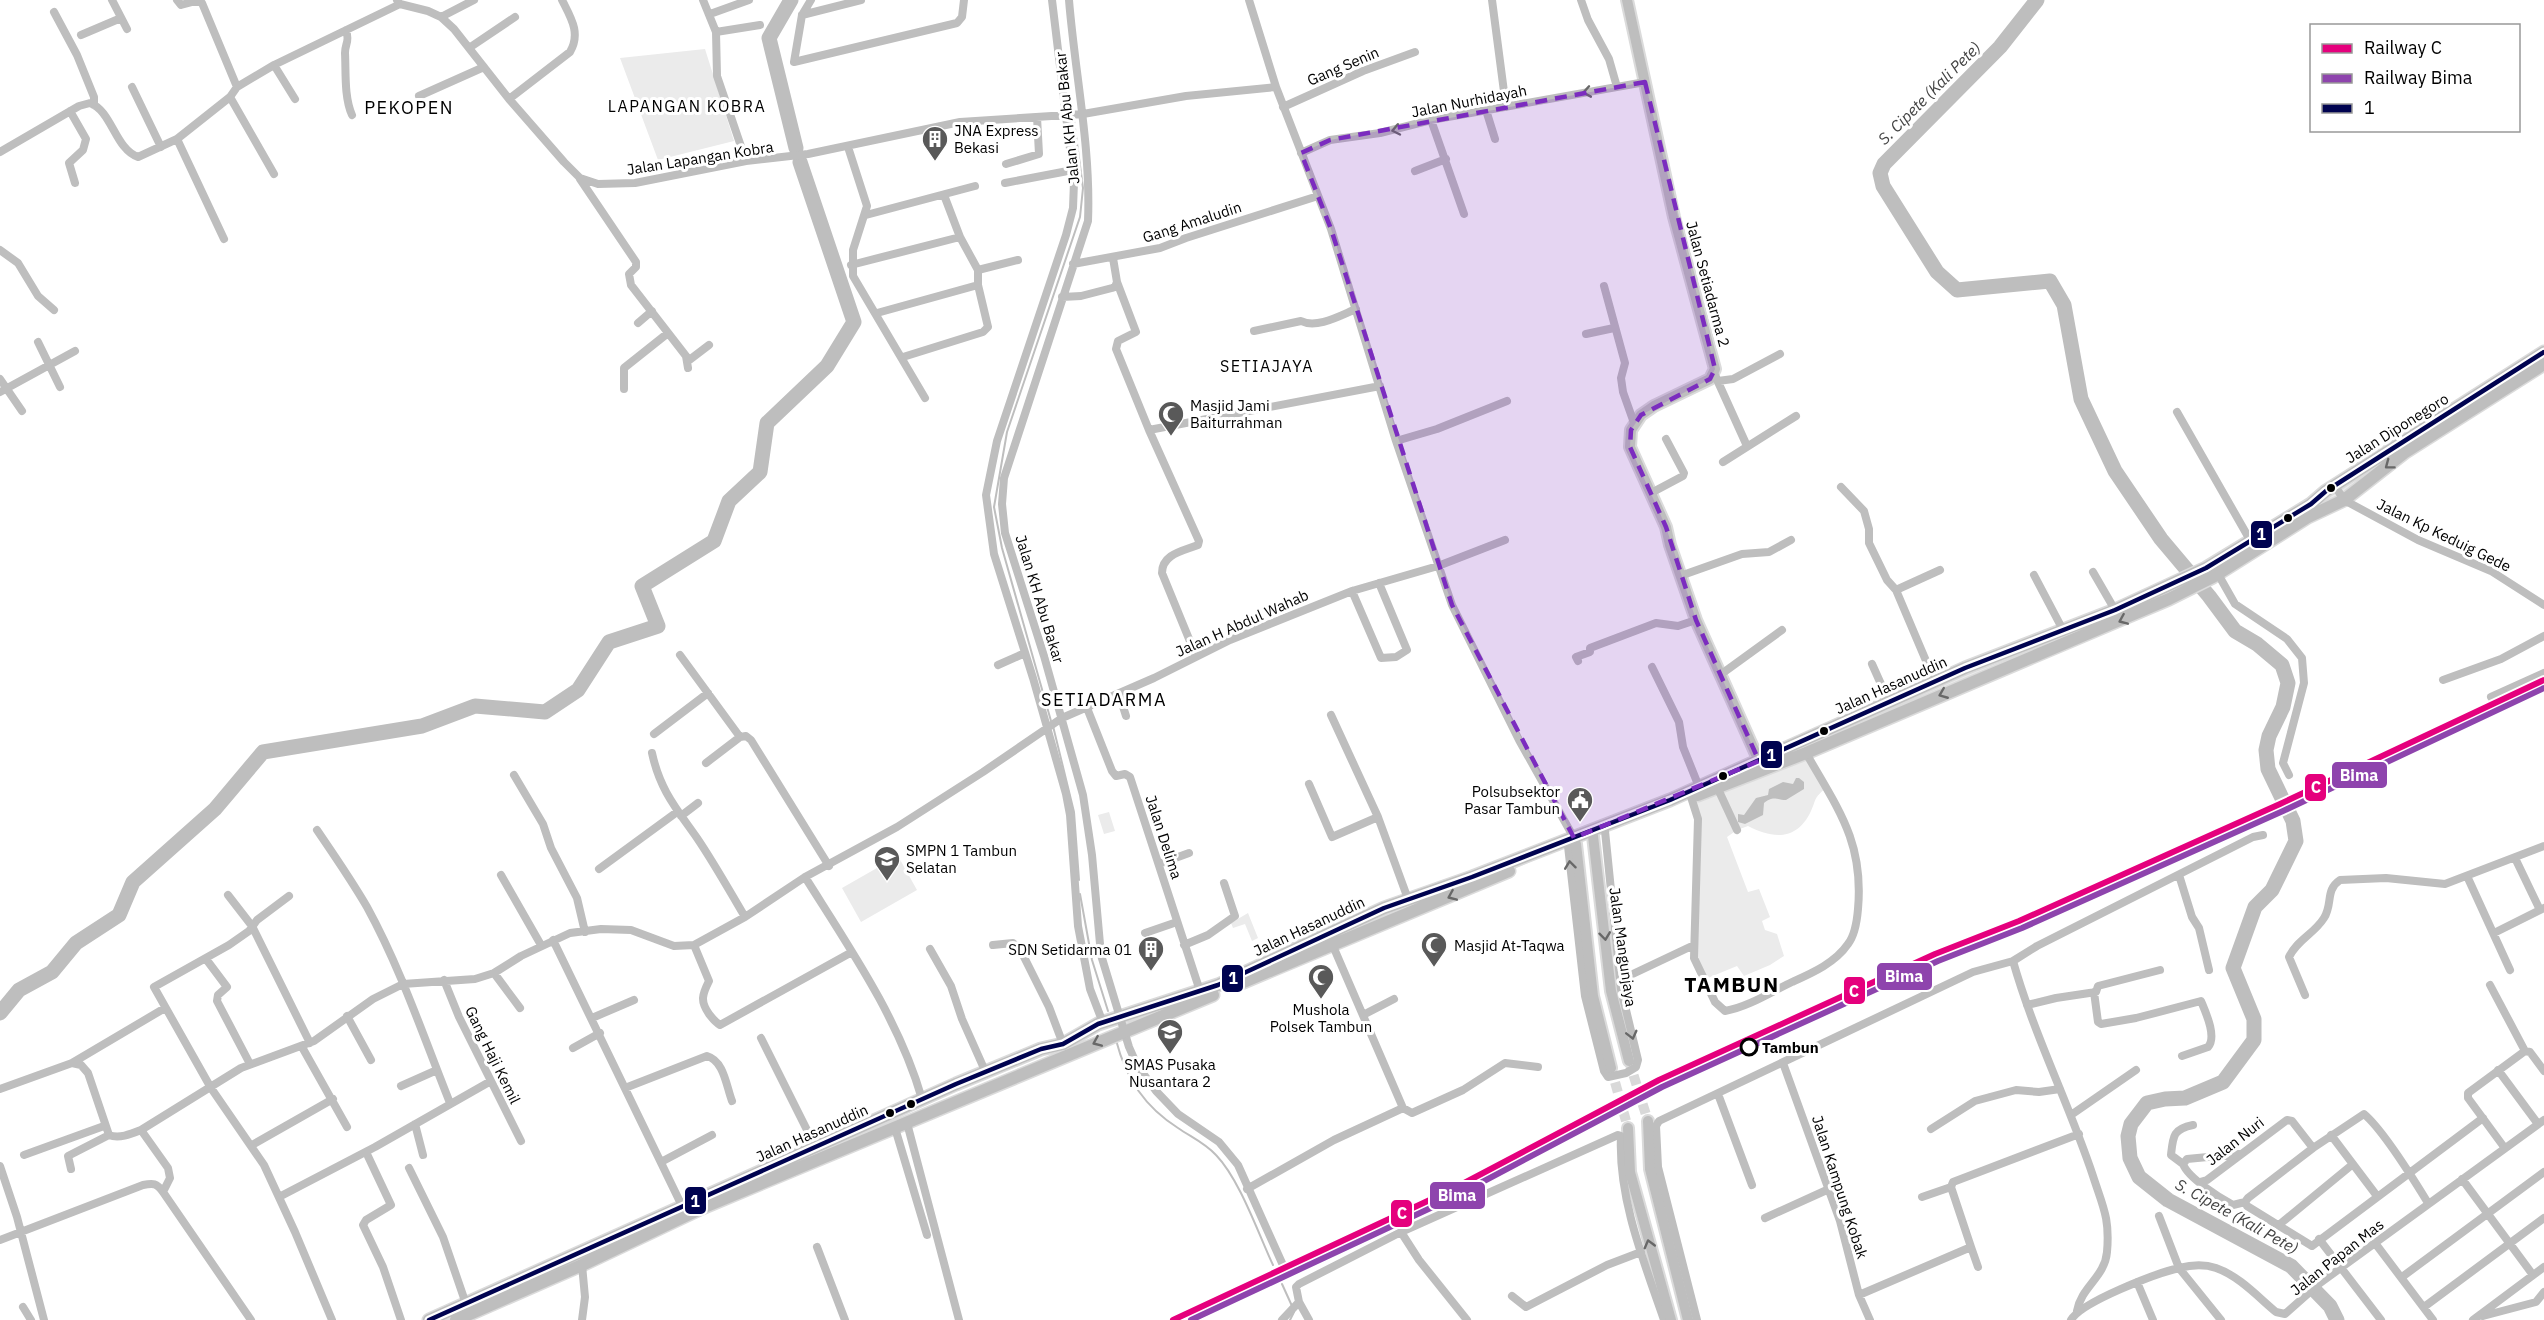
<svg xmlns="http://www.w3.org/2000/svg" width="2544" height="1320" viewBox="0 0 2544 1320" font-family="'IBM Plex Sans',sans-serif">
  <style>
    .green { fill: #ebebeb }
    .water { fill: #bebebe }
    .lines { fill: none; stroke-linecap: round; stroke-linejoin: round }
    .stream { stroke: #bebebe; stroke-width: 2 }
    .river { stroke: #bebebe; stroke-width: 15 }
    .major-tunnel { stroke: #d9d9d9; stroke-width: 10; stroke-dasharray: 10 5; stroke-linecap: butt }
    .major-casing { stroke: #dbdbdb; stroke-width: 14 }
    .highway-casing { stroke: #dbdbdb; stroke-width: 15 }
    .minor { stroke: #bebebe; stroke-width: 8 }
    .major { stroke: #bebebe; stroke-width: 10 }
    .highway { stroke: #bebebe; stroke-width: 12 }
    .bus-1-casing { stroke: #fff; stroke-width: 9 }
    .bus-1 { stroke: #000350; stroke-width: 4.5 }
    .rail-1-casing { stroke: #fff; stroke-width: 10 }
    .rail-2-casing { stroke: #fff; stroke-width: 10 }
    .rail-1 { stroke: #e5007d; stroke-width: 6 }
    .rail-2 { stroke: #8e44ad; stroke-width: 6 }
    .oneway { stroke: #686868 }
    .marked { fill: #7b2cbf; fill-opacity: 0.2; stroke: #7b2cbf; stroke-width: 4.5; stroke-dasharray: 12 8; stroke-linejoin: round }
    .bus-dot { fill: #000; stroke: #fff; stroke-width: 2 }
    .stop-dot { fill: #fff; stroke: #000; stroke-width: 3 }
    .labels { text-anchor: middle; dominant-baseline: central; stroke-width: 6; stroke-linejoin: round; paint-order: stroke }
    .street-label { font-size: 15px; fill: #000; stroke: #fff }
    .poi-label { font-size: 15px; fill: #000; stroke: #fff; text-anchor: start }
    .stop-label { font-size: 15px; font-weight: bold; fill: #000; stroke: #fff; text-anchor: start }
    .water-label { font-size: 16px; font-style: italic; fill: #434343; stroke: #fff }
    .neighbourhood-label { font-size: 16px; letter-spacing: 1.5px; fill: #000; stroke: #fff }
    .quarter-label { font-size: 18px; letter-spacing: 1.5px; fill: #000; stroke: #fff }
    .district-label { font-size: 21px; font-weight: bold; letter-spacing: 1.5px; fill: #000; stroke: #fff }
    .line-badge { stroke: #fff; stroke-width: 2 }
    .badge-label { font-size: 16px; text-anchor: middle; font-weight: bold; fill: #fff }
  </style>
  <rect width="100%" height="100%" fill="#fff"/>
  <path class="green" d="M705,49l29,92 -76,19 -38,-102z
    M2435,422l-91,78 -126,74 -412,179 20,35c-13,11 -9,10 -15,23 -14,30 -38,28 -63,15l-11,4 -10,7 21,55 11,-3 11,28 -8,4 3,9 12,4 7,22 -14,9 -26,11 -7,-10 -34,14 -9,-22 3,-117 -6,-44 -123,49 -199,85 -5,-14 108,-40 693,-290z
    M1109,812l6,19 -11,3 -6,-19z
    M898,856l19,34 -56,32 -19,-34z
    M1248,913l10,25 -6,3 -7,-17 -12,4 -2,-5z"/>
  <path class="water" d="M1796,778h3l5,4v7l-18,11c-10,0 -12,-5 -22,3l-1,12 -18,9 -7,-2v-8l6,1 12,-17 12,-3 1,-6 14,-7 10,2z"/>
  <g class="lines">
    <path class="stream" d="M1051,721l-49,-173 -8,-41 13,-75 73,-215 3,-29 -9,-67
      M1053,726l21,86 5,68
      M1080,894l12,66 16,51
      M1116,1040c10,39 29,67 62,88 13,9 27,15 38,27 24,25 42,78 57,110
      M1282,1284l10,22
      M1290,1320l4,-8"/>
    <path class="river" d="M791,0l-22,38 27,110
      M2037,0l-37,47 -116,117 -4,9 3,13 54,86 20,18 93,-9 14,24 17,94 34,72 46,68 48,57 26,35 22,13 25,21 6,18 -5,24 -14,29 -3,14 2,19 25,52 3,20 -24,49 -17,17 -22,61 21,51v21l-31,42 -38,16 -20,1 -18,4 -16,21 -3,12 2,22 9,19 29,23 123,66 39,40 7,14
      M0,1013l19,-23 33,-18 24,-29 43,-28 14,-33 82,-73 48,-57 159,-26 53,-20 70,6 33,-22 31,-48 49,-16 -16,-40 72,-45 15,-40 31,-29 7,-49 60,-57 27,-44 -54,-160"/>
    <path class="major-tunnel" d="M1629,1061l19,60
      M1611,1068l17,60"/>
    <g class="major-casing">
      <path id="major" d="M1627,0l47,217 41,152 -5,10 -56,27 -13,9 -10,15 -1,17 36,80 4,18 26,75 63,141
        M1593,836l18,155 18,70
        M1576,844l17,152 18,72
        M1648,1121l2,48 38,151
        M1628,1128l2,44 41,148"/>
    </g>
    <g class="highway-casing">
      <path id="highway" d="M1698,795l108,-42 363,-154 44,-22 95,-60 36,-17 60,-47 140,-89
        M1234,986l275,-115
        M429,1320l527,-236 85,-35 22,-5 35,-20 120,-39 166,-77 88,-31 198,-77 295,-132 150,-58 91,-42 105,-64 15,-13 218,-139
        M456,1320l126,-55 120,-57 511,-213"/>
    </g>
    <path class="minor" d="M112,0l15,29
      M177,0l4,5 15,-4 6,2 35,84
      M397,0l3,4 28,7 13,6 13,12 55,70 55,63 16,16 18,6 37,-1 111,-22 62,-7 152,-32 123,-8 103,-18 90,-9
      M703,0l13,32 1,44 29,85
      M811,0l-9,15 -8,47 163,-39 5,-6 2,-17
      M1052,0l22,182 -1,26 -7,27 -69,206 -11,54 8,59 39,124 33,116 4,21 8,111 12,63 13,34
      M1069,0c6,74 22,147 19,221l-84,257 -2,26 3,29 39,123 39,139 9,60 9,100 28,92 8,18 19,26 22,23 41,28 19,23 44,98
      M1249,0l27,87 55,142 65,212 56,164 67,135 55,98
      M1492,0l14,107
      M1581,0l7,20 21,39 8,28
      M54,12l23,43 17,42v8
      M710,14l39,-14
      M802,15l59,-15
      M441,17l33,-17
      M346,30c4,12 -1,13 -1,23 1,19 -1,44 7,62
      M716,32l44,-7
      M81,35l40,-17
      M469,48l46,-31
      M274,65l21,34
      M132,87l29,60
      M419,96l65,-29
      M230,97l44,77
      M509,99l61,-47c11,-19 1,-34 -8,-52
      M1283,107l80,-36 52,-19
      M1486,110l9,29
      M70,111l16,28 -3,11 -14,13 6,20
      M1431,120l33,94
      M177,139l47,100
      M848,147l19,59 -14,44v26l72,122
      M0,152l79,-46 11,-3c22,8 25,46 48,54l39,-18 53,-42 7,-10 37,-22 126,-61
      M1301,153l29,-13 50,-7 51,-13 214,-38
      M1006,164l33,-10 -2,-37
      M1415,171l31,-12
      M580,179l56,83v5l-7,7 2,11 55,71 2,12
      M1005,183l68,-13
      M866,215l109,-29
      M0,250l18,13 20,33 16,14
      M1113,258l4,24 19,50 -18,9 -2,8 33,81 50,111 -1,4c-15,6 -36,9 -36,28l34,83
      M1073,264l87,-16 26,-10 132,-42
      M851,265l109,-28
      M978,270l40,-10
      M1604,286l21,77 -4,15 2,14 11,31
      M1062,297l19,-1 31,-8 3,-1 2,-5
      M877,313l101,-28
      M638,323l14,-12
      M1254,331l47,-10c16,8 40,-6 55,-12
      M1586,334l28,-6
      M38,342l22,45
      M903,357l80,-25 5,-5 -10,-42v-15l-18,-33 -16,-42
      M688,361l21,-16
      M1714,373l33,73
      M0,379l22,32
      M1718,381l15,-2 47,-25
      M624,389v-21l44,-35
      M0,392l75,-41
      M2177,412l73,128
      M1149,430l231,-44
      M1396,441l41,-12 70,-28
      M1723,462l73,-46
      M2335,486l9,14 74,40 73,31 53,34
      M1841,487l23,24 5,18v14l18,37 9,10 39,92
      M1651,493l32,-17 1,-3 -18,-34
      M2093,572l22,38
      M2218,574l17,30 52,35 15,19 2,25 -21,80 6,12
      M2034,575l29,55
      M1680,576l62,-22 27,-2 22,-12
      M1896,590l44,-20
      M1352,591l29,67 15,-1 11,-7 -28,-67
      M680,655l60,82
      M1578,661l-2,-4 14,-5v-4l66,-25 22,3 18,-6
      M1872,664l17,38
      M998,665l27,-12
      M1652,667l27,55 4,25 16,40
      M1720,675l62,-45
      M2443,680l58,-21 43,-23
      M1119,694l7,22
      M2491,697l53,-24
      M1087,708l25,63 4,5 9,-2 5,3 70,214
      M1331,715l47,102 30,82
      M654,734l54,-41
      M652,753c8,37 24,55 45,85 17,25 32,52 48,79
      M706,763l34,-26 6,-1 5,4 78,126
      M514,775l29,49 8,24 26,50 8,34
      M1309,784l23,53 46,-20
      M1718,789l19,41
      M1691,797l7,22 -4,139 21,44 10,9c23,-4 46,-19 67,-29 20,-9 43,-19 56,-38 7,-9 9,-23 10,-35 6,-67 -20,-100 -52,-156
      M681,816l17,-13
      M317,830c17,25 35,51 50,77 34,62 57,131 83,196
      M1568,846l17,150 19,75 4,6 18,-4 10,-6 2,-7 -17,-71 -16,-158
      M2515,858l25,52
      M1159,864l30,-11
      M599,869l78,-57
      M501,875l40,70
      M2179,875l13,42 7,11 10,42
      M2467,876l43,94
      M805,877c44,70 94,142 117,222
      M228,895l24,31 58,117
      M289,896l-32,24 -8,11 -20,14 -75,42 57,101 53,77 31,67 37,88
      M1145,933l32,-11
      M2494,933l50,-25
      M553,940l129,266
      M694,945l15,36c-7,14 -9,20 0,33 4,5 6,8 11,11l132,-73
      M993,945l20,-2 7,6 29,58 14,37
      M1184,945l24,-10 27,-19 -11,-33
      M930,949l21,37 11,33 24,54
      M206,959l21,28 -9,8 -1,6 33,63
      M2013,961l24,-15 216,-109 10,-2
      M494,973l26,35
      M444,980l15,37 62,124
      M1620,980l74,-35
      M2490,985l35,66
      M2094,992l4,30 3,2 35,-6 65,-17c5,12 16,36 7,46l-26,9
      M2305,995l-16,-38c8,-17 25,-23 35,-39 9,-14 1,-28 16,-38l46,-2 59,6 99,-38
      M2027,1005l29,-7 40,-6 2,-6 62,-16
      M1363,1015l31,-16
      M347,1016l24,44
      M592,1018l42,-18
      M761,1038l55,110
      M302,1047l45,80
      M573,1048l27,-15
      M2525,1051l5,1 14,19
      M72,1063l93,-55
      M1783,1063l57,158 19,74 11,25
      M2498,1070l40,54
      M401,1086l36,-16
      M625,1088l82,-32c17,5 19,29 25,45
      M0,1089l72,-26 9,2 7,8 21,62c10,4 22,-1 32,-5l100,-62 73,-27 59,-42 30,-15 72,-5 19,-6 27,-17 49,-23 31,-4 30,1 43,16 20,-1 51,-28 60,-40 92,-50 86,-55 79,-54 92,-40 76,-38 122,-49 86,-25 67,-26
      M1718,1094l34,91
      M1403,1108l9,5 51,-23 42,-27 33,4
      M2071,1115l65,-45
      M907,1123l52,197
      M415,1124l8,31
      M895,1128l32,107
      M1931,1129l44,-28 41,-11 23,2 21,-3
      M141,1130l27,38 2,10 -7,14 88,128
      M2331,1135l46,61
      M252,1145l81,-46
      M2504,1147l-36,-49v-5l57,-42
      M366,1152l25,53 -25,15 -3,5 20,42 18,53
      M2239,1154l-52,5 -4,5c5,14 37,34 50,41l12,-3
      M24,1155l80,-29
      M661,1162l51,-27
      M2183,1164l-12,-9c2,-19 2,-26 22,-30
      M0,1166l17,51 27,103
      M409,1168l34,69 23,67
      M71,1169l-3,-13 41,-21
      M2462,1179l71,96
      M2200,1182l7,-2 80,-60 5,1 21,27
      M1247,1189l87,-49 69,-32 -70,-162
      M279,1197l96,-50 116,-66
      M1922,1197l29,-10
      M2428,1203c-14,-23 -45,-73 -64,-89l-51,34 -65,50 -3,4 2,4 65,40 171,-128
      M2159,1216l20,52 42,52
      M1765,1218l64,-29
      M2280,1224l73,-60
      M1401,1232l18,28 48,60
      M2319,1239l62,81
      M0,1240l143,-55c10,-2 14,-2 20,7
      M2375,1243l58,77
      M817,1247l28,73
      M1971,1247l7,20
      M2402,1277l142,-105
      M2137,1282l16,38
      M1859,1295l112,-48 -20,-60 2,-5 126,-48
      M1512,1296l14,11 81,-42 34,-13
      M23,1307l8,13
      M2424,1307l120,-89
      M2483,1316l53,-14 8,-10
      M582,1320l3,-23 -3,-32
      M1282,1320l17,-18
      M1309,1320l-10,-18 -3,-15 3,-3 102,-52 217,-97 3,1c-3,62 23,126 43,184
      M1697,1320l-39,-153 -2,-41 3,-5 314,-149 40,-11c21,74 56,143 80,215 10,31 17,42 14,76 -2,25 -26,35 -30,59
      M2071,1320c10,-18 86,-47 108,-52 12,-3 25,-4 37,0 23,8 42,29 60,44l9,2 35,-31 224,-163
      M2473,1320l71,-53"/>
    <use href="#major" class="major"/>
    <use href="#highway" class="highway"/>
    <g class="bus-1-casing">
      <path id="bus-1" d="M429,1320l527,-236 85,-35 22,-5 35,-20 120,-39 166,-77 88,-31 198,-77 295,-132 150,-58 91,-42 105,-64 15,-13 218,-139"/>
    </g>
    <use href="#bus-1" class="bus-1"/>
    <g class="rail-1-casing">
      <path id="rail-1" d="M1173,1320l276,-129 210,-111 276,-126 84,-33 261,-117 264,-124"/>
    </g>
    <g class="rail-2-casing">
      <path id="rail-2" d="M1191,1320l261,-122 210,-111 276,-126 84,-33 261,-117 261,-123"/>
    </g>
    <use href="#rail-1" class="rail-1"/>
    <use href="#rail-2" class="rail-2"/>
  </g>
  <defs><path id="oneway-chevron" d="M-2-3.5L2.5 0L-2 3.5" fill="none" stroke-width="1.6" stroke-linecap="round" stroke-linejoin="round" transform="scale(1.5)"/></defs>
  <g class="oneway">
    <use href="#oneway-chevron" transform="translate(1587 92) rotate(170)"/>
    <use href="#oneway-chevron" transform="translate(1396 130) rotate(168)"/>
    <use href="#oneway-chevron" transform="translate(2389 465) rotate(143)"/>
    <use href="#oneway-chevron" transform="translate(2123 620) rotate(157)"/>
    <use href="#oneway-chevron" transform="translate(1943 694) rotate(158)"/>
    <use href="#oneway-chevron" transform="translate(1570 865) rotate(-97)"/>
    <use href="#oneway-chevron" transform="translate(1452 896) rotate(157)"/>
    <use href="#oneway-chevron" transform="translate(1605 936) rotate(83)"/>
    <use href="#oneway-chevron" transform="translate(1632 1035) rotate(76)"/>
    <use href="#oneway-chevron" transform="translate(1097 1042) rotate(157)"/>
    <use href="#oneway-chevron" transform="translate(1649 1244) rotate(-105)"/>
  </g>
  <path class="marked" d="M1645,82l70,287 -5,10 -69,36 -10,15 -1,17 36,80 30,93 63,141 -185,77 -122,-233 -121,-376 -30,-76 29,-13z"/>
  <defs>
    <g id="building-pin" transform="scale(1.35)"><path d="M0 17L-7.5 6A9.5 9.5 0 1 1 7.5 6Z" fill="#595959" stroke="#fff"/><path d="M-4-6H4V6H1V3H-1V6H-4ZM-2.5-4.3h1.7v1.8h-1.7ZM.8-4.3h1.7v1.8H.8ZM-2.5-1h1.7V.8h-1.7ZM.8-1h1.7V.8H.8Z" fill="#fff"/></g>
    <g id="mosque-pin" transform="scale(1.35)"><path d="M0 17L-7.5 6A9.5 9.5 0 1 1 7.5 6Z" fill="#595959" stroke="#fff"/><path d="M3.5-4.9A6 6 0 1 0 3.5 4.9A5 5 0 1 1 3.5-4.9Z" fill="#fff"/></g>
    <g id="civic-pin" transform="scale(1.35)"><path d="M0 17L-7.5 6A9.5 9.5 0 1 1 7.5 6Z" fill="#595959" stroke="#fff"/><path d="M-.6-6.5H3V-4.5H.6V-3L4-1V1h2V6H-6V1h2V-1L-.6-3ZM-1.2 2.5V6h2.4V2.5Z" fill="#fff"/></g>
    <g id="school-pin" transform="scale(1.35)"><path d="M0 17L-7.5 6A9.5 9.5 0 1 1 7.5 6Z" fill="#595959" stroke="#fff"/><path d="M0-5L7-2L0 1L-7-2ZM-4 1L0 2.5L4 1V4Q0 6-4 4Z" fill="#fff"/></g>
  </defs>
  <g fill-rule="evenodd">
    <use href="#building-pin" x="935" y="139"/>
    <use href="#mosque-pin" x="1171" y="414"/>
    <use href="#civic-pin" x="1580" y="800"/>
    <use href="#school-pin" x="887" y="859"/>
    <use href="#mosque-pin" x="1434" y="945"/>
    <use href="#building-pin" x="1151" y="949"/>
    <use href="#mosque-pin" x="1321" y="977"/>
    <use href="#school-pin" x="1170" y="1032"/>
  </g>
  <g class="bus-dot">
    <circle cx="2331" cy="488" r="5"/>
    <circle cx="2288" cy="518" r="5"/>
    <circle cx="1824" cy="731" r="5"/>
    <circle cx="1723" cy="776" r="5"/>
    <circle cx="911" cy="1104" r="5"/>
    <circle cx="890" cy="1113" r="5"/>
  </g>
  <circle class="stop-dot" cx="1749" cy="1047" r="8"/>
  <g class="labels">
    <g class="street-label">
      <text transform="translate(1343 66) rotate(-23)">Gang Senin</text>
      <text transform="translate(1469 101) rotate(-11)">Jalan Nurhidayah</text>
      <text transform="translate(1067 118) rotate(-96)">Jalan KH Abu Bakar</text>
      <text transform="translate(700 158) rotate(-9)">Jalan Lapangan Kobra</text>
      <text transform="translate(1192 222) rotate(-18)">Gang Amaludin</text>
      <text transform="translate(1708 284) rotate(75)">Jalan Setiadarma 2</text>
      <text transform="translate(2397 428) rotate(-32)">Jalan Diponegoro</text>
      <text transform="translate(2444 535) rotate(26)">Jalan Kp Keduig Gede</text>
      <text transform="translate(1040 599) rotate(73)">Jalan KH Abu Bakar</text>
      <text transform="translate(1242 623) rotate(-24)">Jalan H Abdul Wahab</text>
      <text transform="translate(1891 685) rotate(-24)">Jalan Hasanuddin</text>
      <text transform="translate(1164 837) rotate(72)">Jalan Delima</text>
      <text transform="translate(1309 926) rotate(-25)">Jalan Hasanuddin</text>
      <text transform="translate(1623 947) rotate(82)">Jalan Mangunjaya</text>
      <text transform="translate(493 1055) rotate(64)">Gang Haji Kemil</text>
      <text transform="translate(812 1133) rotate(-24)">Jalan Hasanuddin</text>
      <text transform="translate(2235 1141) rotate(-38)">Jalan Nuri</text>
      <text transform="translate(1840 1187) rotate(72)">Jalan Kampung Kobak</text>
      <text transform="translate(2337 1257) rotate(-38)">Jalan Papan Mas</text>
    </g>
    <g class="poi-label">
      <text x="954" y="130">JNA Express<tspan x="954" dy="17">Bekasi</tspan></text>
      <text x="1190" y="405">Masjid Jami<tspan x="1190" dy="17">Baiturrahman</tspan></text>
      <text x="1560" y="791" text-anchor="end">Polsubsektor<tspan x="1560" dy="17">Pasar Tambun</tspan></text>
      <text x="906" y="850">SMPN 1 Tambun<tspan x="906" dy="17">Selatan</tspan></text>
      <text x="1454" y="945">Masjid At-Taqwa</text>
      <text x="1132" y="949" text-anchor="end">SDN Setidarma 01</text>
      <text x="1321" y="1009" text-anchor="middle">Mushola<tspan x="1321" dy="17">Polsek Tambun</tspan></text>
      <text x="1170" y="1064" text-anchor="middle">SMAS Pusaka<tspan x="1170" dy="17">Nusantara 2</tspan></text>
    </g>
    <g class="stop-label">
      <text x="1762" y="1047">Tambun</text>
    </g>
    <g class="water-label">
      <text transform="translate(1929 93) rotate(-45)">S. Cipete (Kali Pete)</text>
      <text transform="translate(2237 1216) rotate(29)">S. Cipete (Kali Pete)</text>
    </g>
    <g class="neighbourhood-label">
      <text x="687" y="106">LAPANGAN KOBRA</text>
      <text x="1267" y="366">SETIAJAYA</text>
    </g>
    <g class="quarter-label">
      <text x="409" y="107">PEKOPEN</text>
      <text x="1104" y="699">SETIADARMA</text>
    </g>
    <g class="district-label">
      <text x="1732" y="984">TAMBUN</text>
    </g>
  </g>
  <g class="line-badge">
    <rect x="2250" y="520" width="23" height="29" rx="6" fill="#000350"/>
    <rect x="1760" y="740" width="23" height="29" rx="6" fill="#000350"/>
    <rect x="2331" y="761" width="57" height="28" rx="6" fill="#8e44ad"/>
    <rect x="2304" y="773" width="23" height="29" rx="6" fill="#e5007d"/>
    <rect x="1876" y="962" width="57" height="29" rx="6" fill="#8e44ad"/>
    <rect x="1221" y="964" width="23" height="29" rx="6" fill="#000350"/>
    <rect x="1843" y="976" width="23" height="29" rx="6" fill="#e5007d"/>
    <rect x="1429" y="1181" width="57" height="29" rx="6" fill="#8e44ad"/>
    <rect x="684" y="1186" width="23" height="29" rx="6" fill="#000350"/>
    <rect x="1390" y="1199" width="23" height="29" rx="6" fill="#e5007d"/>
  </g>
  <g class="badge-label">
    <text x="2261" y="540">1</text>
    <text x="1771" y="761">1</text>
    <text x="2359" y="781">Bima</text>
    <text x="2316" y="793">C</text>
    <text x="1904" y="982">Bima</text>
    <text x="1233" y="984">1</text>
    <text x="1854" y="997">C</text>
    <text x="1457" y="1201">Bima</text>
    <text x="695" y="1207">1</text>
    <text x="1402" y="1219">C</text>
  </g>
  <rect x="2310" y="24" width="210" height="108" fill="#ffffff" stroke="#999999" stroke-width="1.5"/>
  <rect x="2322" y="44" width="30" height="9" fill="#e5007d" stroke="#999999" stroke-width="1.5"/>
  <text x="2364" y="54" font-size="18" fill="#000000">Railway C</text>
  <rect x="2322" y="74" width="30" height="9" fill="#8e44ad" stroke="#999999" stroke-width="1.5"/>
  <text x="2364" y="84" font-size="18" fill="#000000">Railway Bima</text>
  <rect x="2322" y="104" width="30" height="9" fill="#000350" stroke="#999999" stroke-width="1.5"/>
  <text x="2364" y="114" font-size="18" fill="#000000">1</text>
</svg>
